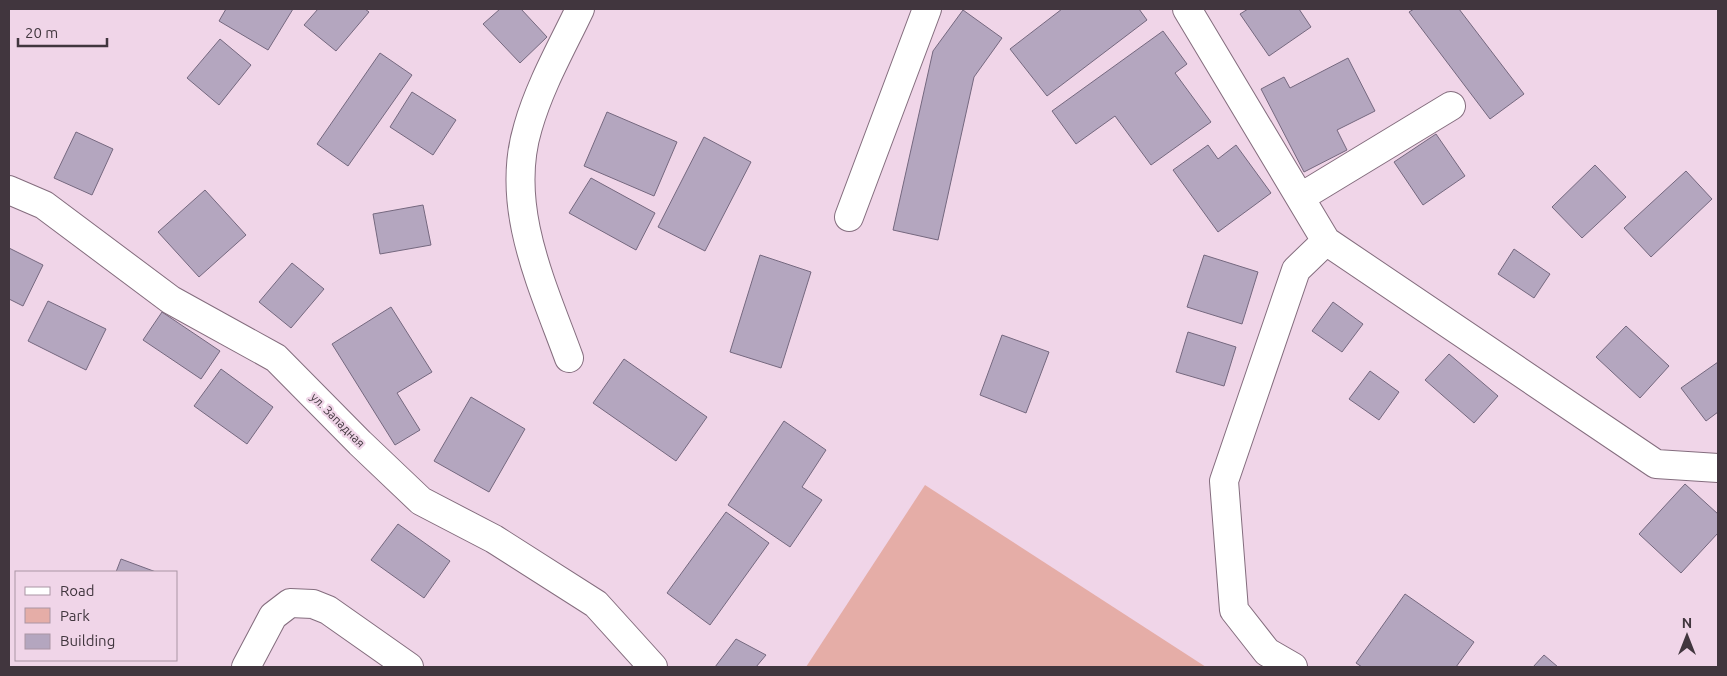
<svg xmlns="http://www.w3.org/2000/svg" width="1727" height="676" viewBox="0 0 1727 676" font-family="Ubuntu,sans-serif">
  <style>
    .green { fill: #e5ada7 }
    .building { fill: #b4a6bf; stroke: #75687f }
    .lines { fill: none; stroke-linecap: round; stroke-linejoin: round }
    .minor-casing { stroke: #846d7e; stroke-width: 30 }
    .minor { stroke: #fff; stroke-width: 28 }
    .labels { text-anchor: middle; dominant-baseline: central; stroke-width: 4.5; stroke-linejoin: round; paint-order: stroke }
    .street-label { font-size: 12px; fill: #41363e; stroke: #f0d5e8 }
  </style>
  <rect width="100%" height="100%" fill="#f0d5e8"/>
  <path class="green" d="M925,485l281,182h-400z"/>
  <path class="building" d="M226,9h67l-25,41 -49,-29z
    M318,9h47l4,3 -33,39 -32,-26z
    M500,9h21l26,28 -27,26 -37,-39z
    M1062,9h77l8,11 -100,76 -37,-47z
    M1248,9h51l12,18 -42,29 -29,-42z
    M1414,9h45l65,85 -34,25 -81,-107z
    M963,10l39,28 -28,39 -36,163 -45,-10 40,-179z
    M1163,31l24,33 -12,9 36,49 -60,43 -36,-49 -39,28 -24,-33z
    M220,39l31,26 -32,40 -32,-27z
    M380,53l32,22 -64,91 -31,-22z
    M1348,58l27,53 -38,19 10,20 -43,22 -43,-83 23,-12 6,11z
    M412,92l44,28 -23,35 -43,-28z
    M607,112l70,30 -23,54 -70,-30z
    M76,132l37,17 -21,46 -38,-17z
    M1436,134l29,42 -42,29 -29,-43z
    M704,137l47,25 -46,89 -47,-24z
    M1208,145l10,14 18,-14 35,48 -53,39 -45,-62z
    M1595,165l31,32 -44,41 -30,-31z
    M1686,171l26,28 -61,58 -27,-29z
    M591,178l64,35 -19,37 -67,-37z
    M205,190l41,45 -47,42 -41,-45z
    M423,205l8,40 -51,9 -7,-40z
    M9,248l34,17 -20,41 -14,-7z
    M1514,249l36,25 -16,24 -36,-24z
    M760,255l51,17 -30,96 -51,-16z
    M1204,255l54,17 -16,52 -55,-17z
    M292,263l32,26 -33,39 -32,-26z
    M48,301l58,28 -20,41 -58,-29z
    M1333,302l30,22 -21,28 -30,-21z
    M391,307l41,65 -35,21 23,37 -25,15 -63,-101z
    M162,312l58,39 -19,28 -58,-39z
    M1626,326l43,40 -29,32 -44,-41z
    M1188,332l48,15 -12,39 -48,-14z
    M1002,335l47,17 -23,61 -46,-18z
    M1449,354l49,42 -24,27 -49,-43z
    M624,359l83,58 -31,44 -83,-58z
    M1718,362v50l-12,9 -25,-33z
    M221,369l52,38 -26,37 -53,-38z
    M1370,371l29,21 -20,28 -30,-21z
    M471,397l54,32 -36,63 -55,-31z
    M784,421l42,29 -24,37 20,13 -32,47 -62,-42z
    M1685,484l33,30v19l-37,40 -42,-39z
    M726,512l43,31 -59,82 -43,-32z
    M398,524l52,37 -26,37 -53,-38z
    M121,559l35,13h-40z
    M1405,594l69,48 -18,25h-94l-6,-4z
    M736,639l30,16 -10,12h-41z
    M1544,655l14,12h-25z"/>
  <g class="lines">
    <g class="minor-casing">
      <path id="minor" d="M1187,9l139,232 330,223 62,4
        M9,190l35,15 127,95 105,58 84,85 61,58 73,38 102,65 57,63
        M1301,197l150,-91
        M849,217l78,-208
        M569,358c-27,-74 -65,-152 -41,-231 12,-42 34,-80 52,-118
        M246,667l27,-51 17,-13 23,1 15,6 81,57
        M1293,667l-26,-15 -33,-42 -10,-129 72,-211 30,-29"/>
    </g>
    <use href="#minor" class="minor"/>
  </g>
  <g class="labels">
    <g class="street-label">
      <text transform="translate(338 420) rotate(45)">ул. Западная</text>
    </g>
  </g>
  <rect width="1727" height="676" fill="none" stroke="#41363e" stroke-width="20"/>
  <rect x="15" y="571" width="162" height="90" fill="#f0d5e8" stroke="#aa95a4"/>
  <rect x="25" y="587" width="25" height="8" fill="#ffffff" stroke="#aa95a4"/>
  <text x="60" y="596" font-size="15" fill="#41363e">Road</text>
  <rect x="25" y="608" width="25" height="15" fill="#e5ada7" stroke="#aa95a4"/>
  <text x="60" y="621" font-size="15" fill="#41363e">Park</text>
  <rect x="25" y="634" width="25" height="15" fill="#b4a6bf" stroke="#aa95a4"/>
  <text x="60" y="646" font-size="15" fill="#41363e">Building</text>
  <g transform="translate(1687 636)" stroke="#f0d5e8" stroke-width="4" paint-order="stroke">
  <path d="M0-4L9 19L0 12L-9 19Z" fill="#41363e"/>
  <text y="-8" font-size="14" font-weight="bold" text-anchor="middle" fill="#41363e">N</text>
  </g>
  <path d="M18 38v8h89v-8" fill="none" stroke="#41363e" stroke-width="2.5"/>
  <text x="25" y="38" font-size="15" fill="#41363e" stroke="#f0d5e8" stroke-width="4" paint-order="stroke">20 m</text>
</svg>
